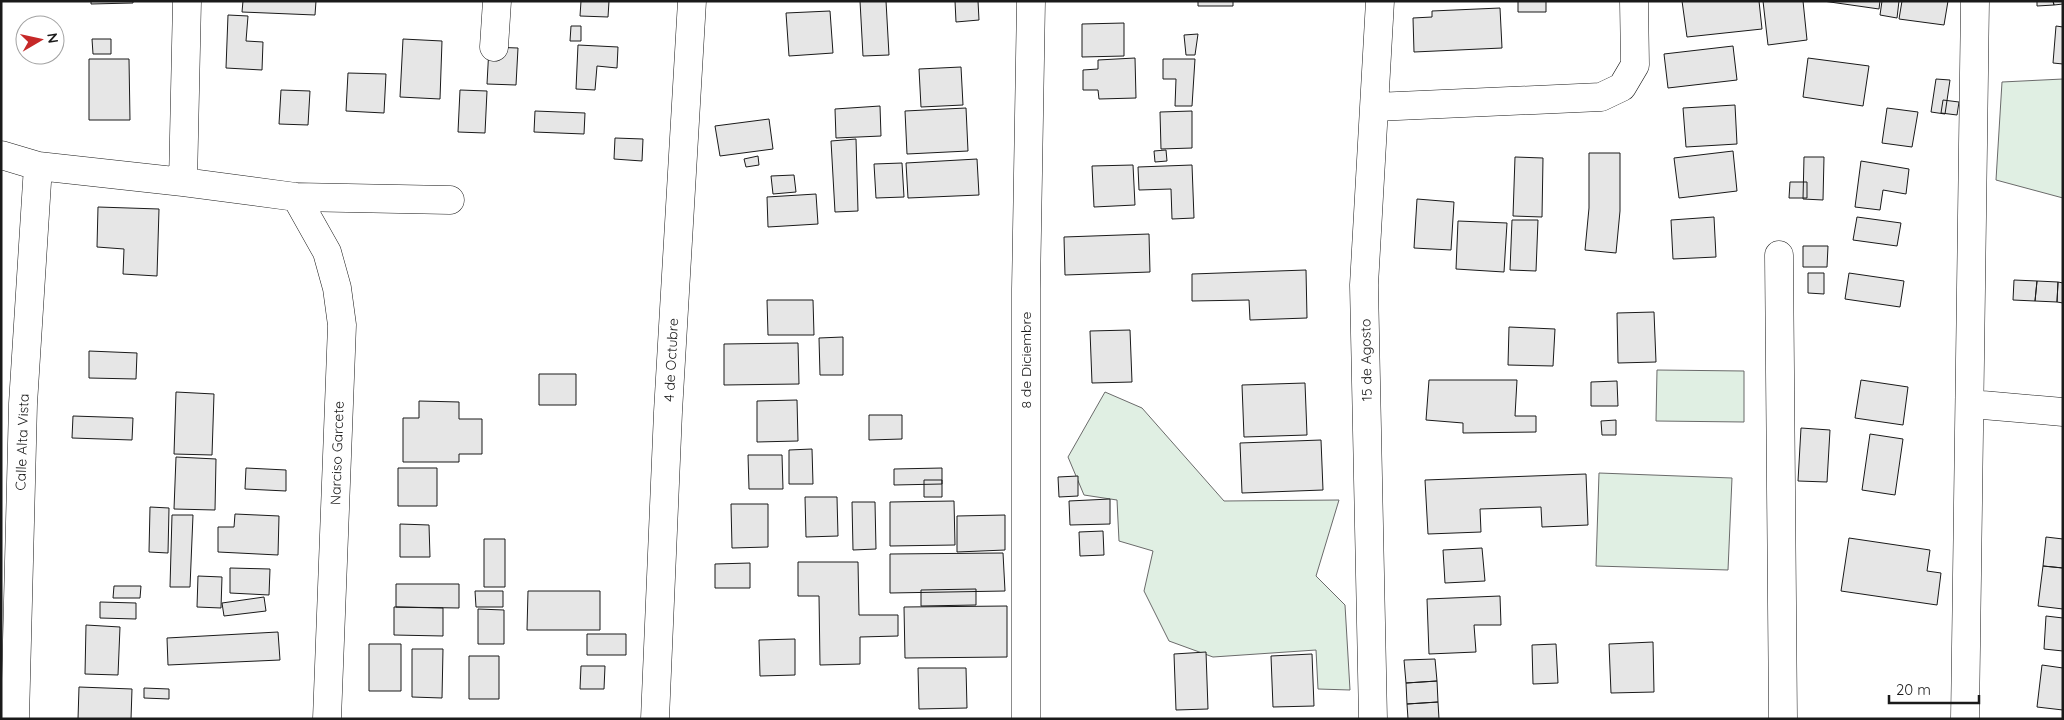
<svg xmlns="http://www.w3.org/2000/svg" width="2064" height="720" viewBox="0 0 2064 720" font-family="Quicksand,sans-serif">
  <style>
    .green { fill: #e0efe3; stroke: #6a6a6a }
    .building { fill: #e6e6e6; stroke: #1a1a1a }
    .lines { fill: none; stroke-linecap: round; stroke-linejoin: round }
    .street-casing { stroke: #1a1a1a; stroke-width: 29 }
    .secondary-casing { stroke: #1a1a1a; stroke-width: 29 }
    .street { stroke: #fff; stroke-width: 28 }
    .secondary { stroke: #fff; stroke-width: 28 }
    .labels { text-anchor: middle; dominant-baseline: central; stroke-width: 4; stroke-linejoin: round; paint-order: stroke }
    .street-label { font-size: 14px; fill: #1a1a1a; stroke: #fff }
  </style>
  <rect width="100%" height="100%" fill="#fff"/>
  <path class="green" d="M2063,79v119l-67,-18 6,-98z
    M1657,370l87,1v51l-88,-1z
    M1105,392l37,16 82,93 115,-1 -23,76 29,29 5,85 -32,-1 -2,-39 -103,7 -44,-16 -25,-50 9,-40 -34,-10 -2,-41 -33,-5 -16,-38z
    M1599,473l133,5 -4,92 -132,-4z"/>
  <path class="building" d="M91,1h42v2l-42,1z
    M243,1h73l-1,14 -73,-3z
    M581,1h28l-1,16 -28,-1z
    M860,1h26l3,54 -26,1z
    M955,1h23l1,19 -23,2z
    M1198,1h35v5h-35z
    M1518,1h28v11h-28z
    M1682,1h77l3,28 -75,8z
    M1763,1h40l4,39 -39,5z
    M1823,1h57l-1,8z
    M1882,1h17l-2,17 -17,-3z
    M1902,1h46l-4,24 -45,-6z
    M2037,1h16l1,4 -17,1z
    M2053,1h10v3l-9,1z
    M1500,8l2,40 -88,4 -1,-34 19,-1v-6z
    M830,11l3,42 -44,3 -3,-43z
    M228,15l20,1 -2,25 17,1 -1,28 -36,-2z
    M1124,23v33l-42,1v-33z
    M571,26h10v15h-11z
    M2056,26l7,1v37l-10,-1z
    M1198,34l-3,21h-9l-2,-20z
    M92,39h19v15h-18z
    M403,39l39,2 -2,58 -40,-2z
    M578,45l40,2 -1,21 -20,-2 -2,24 -19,-1z
    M1733,46l4,34 -69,8 -4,-34z
    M489,47l29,1 -2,37 -29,-1z
    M1135,58l1,40 -37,1 -1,-9h-15v-20l15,-1v-9z
    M1808,58l61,8 -6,40 -60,-9z
    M89,59h40l1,61h-41z
    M1163,59h32l-3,47h-17l1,-27h-13z
    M961,67l2,38 -42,2 -2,-38z
    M348,73l38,1 -2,39 -38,-2z
    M1936,79l14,1 -5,34 -14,-2z
    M281,90l29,1 -2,34 -29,-1z
    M460,90l27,1 -2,42 -27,-1z
    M1943,100l16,2 -2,13 -16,-2z
    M1735,105l2,39 -51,3 -3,-39z
    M880,106l1,30 -45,2 -1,-29z
    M966,108l2,43 -61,3 -2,-43z
    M1887,108l31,4 -6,35 -30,-4z
    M535,111l50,2 -1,21 -50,-2z
    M1192,111v37l-31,1 -1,-37z
    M769,119l4,30 -53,7 -5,-30z
    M615,138l28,1 -1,22 -28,-2z
    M856,139l2,72 -23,1 -4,-71z
    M1166,150l1,11 -12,1 -1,-11z
    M1733,151l4,40 -58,7 -5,-40z
    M1589,153h31v58l-4,42 -31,-3 4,-42z
    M758,156l1,9 -13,2 -2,-8z
    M1515,157l28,1 -1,59 -29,-1z
    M1804,157h20l-1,43 -20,-1z
    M977,159l2,36 -71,3 -2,-35z
    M1861,161l48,8 -3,25 -23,-4 -3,20 -25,-3z
    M902,163l2,34 -28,1 -2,-34z
    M1133,165l2,40 -41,2 -2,-41z
    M1192,165l2,53 -22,1 -1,-30 -32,1 -1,-23z
    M794,175l2,17 -23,2 -2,-18z
    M1790,182h17v16h-18z
    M816,194l2,30 -50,3 -1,-30z
    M1417,199l37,3 -3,48 -37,-2z
    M98,207l61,2 -2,67 -34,-2 1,-25 -27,-2z
    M1714,217l2,40 -43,2 -2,-39z
    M1857,217l44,6 -4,23 -44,-6z
    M1512,220h26l-2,51 -26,-1z
    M1458,221l49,2 -3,49 -48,-3z
    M1149,234l1,38 -85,3 -1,-38z
    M1803,246h25l-1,21h-24z
    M1306,270l1,48 -57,2 -1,-20 -57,1v-27z
    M1808,273h16v21l-16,-1z
    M1849,273l55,8 -4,26 -55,-8z
    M2014,280l23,1 -2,20 -22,-1z
    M2037,281l21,1 -1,20 -22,-1z
    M2058,282l5,1v20l-6,-1z
    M767,300h46l1,35h-46z
    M1654,312l2,50 -38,1 -1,-50z
    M1509,327l46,2 -2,37 -45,-1z
    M1130,330l2,52 -40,1 -2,-52z
    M843,337v38h-23l-1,-37z
    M798,343l1,41 -75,1v-41z
    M89,351l48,2 -1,26 -47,-1z
    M539,374h37v31h-37z
    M1429,380h88l-2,36h21v16l-73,1v-10l-37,-3z
    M1861,380l47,7 -5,38 -48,-7z
    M1617,381l1,25h-27v-24z
    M1305,383l2,52 -63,2 -2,-52z
    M176,392l38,2 -2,61 -38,-1z
    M797,400l1,41 -41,1v-41z
    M419,401l40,1v17h23v35h-23v8h-56v-44h16z
    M869,415h33v24l-33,1z
    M73,416l60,2 -1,22 -60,-2z
    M1616,420v15h-14l-1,-14z
    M1801,428l29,2 -3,52 -29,-1z
    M1870,434l33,5 -8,56 -33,-5z
    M1321,440l2,50 -81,3 -2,-50z
    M812,449l1,35h-24v-34z
    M748,455h34l1,34h-34z
    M176,457l40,2 -1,51 -41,-1z
    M246,468l40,2v21l-41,-2z
    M398,468h39v38h-39z
    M942,468v16l-48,1v-16z
    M1586,474l2,51 -46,2 -1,-20 -61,2 1,23 -53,2 -3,-54z
    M1078,476v20l-19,1 -1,-20z
    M924,480h18v17h-18z
    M805,497h32l1,39 -32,1z
    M1110,499v25l-40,1 -1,-24z
    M954,501l1,44 -65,1v-44z
    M852,502h23l1,47 -23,1z
    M731,504h37v43l-36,1z
    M150,507l19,1 -1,45 -19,-1z
    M235,514l44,2 -1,39 -60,-3v-25h16z
    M172,515h21l-3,72h-20z
    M1005,515v35l-48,2v-36z
    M400,524l29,1 1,32h-30z
    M1103,531l1,24 -24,1 -1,-24z
    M2046,537l17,2v29l-20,-2z
    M1849,538l81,12 -3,21 14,2 -4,32 -96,-14z
    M484,539h21v48h-21z
    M1482,548l3,33 -40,2 -2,-33z
    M1003,553l2,38 -115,2v-39z
    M798,562h60l1,53h39v21l-38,1v27l-40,1 -1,-69h-21z
    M750,563v25h-35v-24z
    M2043,566l20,2v41l-25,-3z
    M230,568l40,1 -1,26 -39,-2z
    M198,576l24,1 -1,31 -24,-1z
    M396,584h63v24l-63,-1z
    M114,586h27l-1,12h-27z
    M976,589v16l-55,1v-16z
    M475,591h28v16h-27z
    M528,591h72v39h-73z
    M1500,596l1,29h-27l2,27 -47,2 -2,-55z
    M264,597l2,14 -42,5 -2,-13z
    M100,602l36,1v16l-36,-1z
    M1007,606v51l-102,1 -1,-51z
    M394,607l49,1v28l-49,-1z
    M478,609l26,1v34h-26z
    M2046,616l17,2v33l-19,-2z
    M86,625l34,2 -2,48 -33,-1z
    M278,632l2,28 -112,5 -1,-27z
    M587,634h39v21h-39z
    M795,639v36l-35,1 -1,-36z
    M1653,642l1,50 -43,1 -2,-49z
    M369,644h32v47h-32z
    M1556,644l2,39 -25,1 -1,-39z
    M412,649h31l-1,49 -30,-1z
    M1206,652l2,57 -32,1 -2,-56z
    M1312,654l2,52 -41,1 -2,-51z
    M469,656h30v43h-30z
    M1435,659l2,22 -31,2 -2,-23z
    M2042,665l21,3v42l-26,-3z
    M581,666h24l-1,23h-24z
    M918,668h48l1,40 -48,1z
    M1437,681l1,21 -31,2 -1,-21z
    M79,687l53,2 -1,30h-53z
    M144,688l25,1v10l-25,-1z
    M1438,702l1,17h-31l-1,-15z"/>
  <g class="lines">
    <g class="street-casing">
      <path id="street" d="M494,47l3,-46
        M1375,107l226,-10 21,-10 13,-22 -1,-64
        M1,155l37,11 145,16 113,15 154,3
        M183,182l4,-181
        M296,197l31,55 10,36 5,37 -15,394
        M1779,255l4,464
        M1971,404l92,8
        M15,719l8,-315 15,-238
        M655,719l13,-307 24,-411
        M1373,719l-9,-434 16,-284
        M1965,719l10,-718"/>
    </g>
    <g class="secondary-casing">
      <path id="secondary" d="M1026,719v-430l5,-288"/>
    </g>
    <use href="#street" class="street"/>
    <use href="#secondary" class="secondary"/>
  </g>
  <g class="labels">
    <g class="street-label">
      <text transform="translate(671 360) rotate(-87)">4 de Octubre</text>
      <text transform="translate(1026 360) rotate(-90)">8 de Diciembre</text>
      <text transform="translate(1366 360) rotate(-91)">15 de Agosto</text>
      <text transform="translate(22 442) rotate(-88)">Calle Alta Vista</text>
      <text transform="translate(337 453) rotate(-88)">Narciso Garcete</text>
    </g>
  </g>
  <rect width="2064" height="720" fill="none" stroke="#1a1a1a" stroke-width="5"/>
  <g transform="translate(40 40) rotate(81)"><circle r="24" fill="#ffffff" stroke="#a3a3a3"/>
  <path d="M0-4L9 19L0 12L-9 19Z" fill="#c62828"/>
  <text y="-8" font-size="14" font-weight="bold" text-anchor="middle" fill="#1a1a1a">N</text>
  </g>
  <path d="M1889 695v8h90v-8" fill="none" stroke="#1a1a1a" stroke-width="2.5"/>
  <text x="1896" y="695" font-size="15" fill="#1a1a1a" stroke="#ffffff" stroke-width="4" paint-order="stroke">20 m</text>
</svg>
